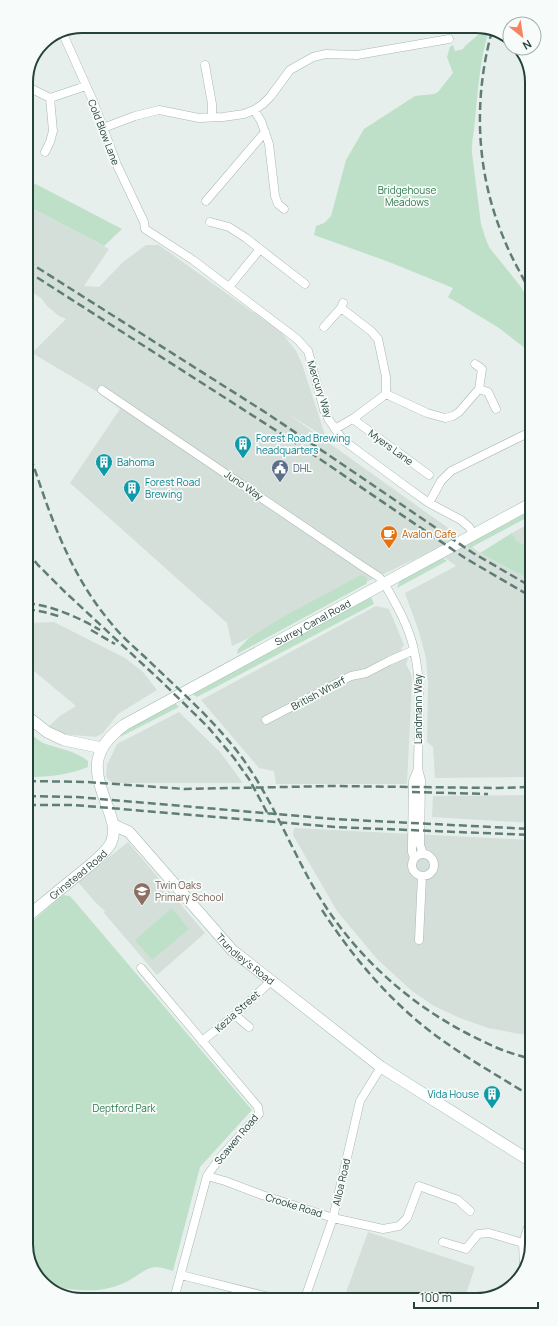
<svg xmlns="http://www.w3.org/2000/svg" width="558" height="1326" viewBox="0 0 558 1326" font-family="Manrope,sans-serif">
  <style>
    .built { fill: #d4dfda }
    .green { fill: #bfe0c8 }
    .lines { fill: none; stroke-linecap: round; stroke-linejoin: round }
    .street-casing { stroke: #a8b8b2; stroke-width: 9 }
    .secondary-casing { stroke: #a4bbb3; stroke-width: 12 }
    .street { stroke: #fff; stroke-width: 8 }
    .secondary { stroke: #fff; stroke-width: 11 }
    .rail { stroke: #5f7d75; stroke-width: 2.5; stroke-dasharray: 8 4; stroke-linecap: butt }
    .labels { text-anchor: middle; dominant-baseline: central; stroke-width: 3.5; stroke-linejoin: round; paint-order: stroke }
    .street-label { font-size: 10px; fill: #24423a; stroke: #f7fbf9 }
    .park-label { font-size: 10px; fill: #2d7a4b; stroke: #f7fbf9 }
    .culture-label { font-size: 10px; fill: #0d838f; stroke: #f7fbf9; text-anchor: start }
    .service-label { font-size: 10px; fill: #4e5e75; stroke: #f7fbf9; text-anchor: start }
    .food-label { font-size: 10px; fill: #c56008; stroke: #f7fbf9; text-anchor: start }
    .education-label { font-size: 10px; fill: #785e54; stroke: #f7fbf9; text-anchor: start }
    .rim { fill: none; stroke: #24423a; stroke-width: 2 }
  </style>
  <rect width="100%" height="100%" fill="#e6efeb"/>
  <path class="built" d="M26,205l83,44 -25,37 15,1 24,-25 23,-17h13l123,88 14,18 6,13 24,74 -39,-25 164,117 29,23 50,27 1,197 -96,1 -2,-31 -6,-5 1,-59 -2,-25 -7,-26 -14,-39 51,-27 -22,-16 -202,96 -5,-23 -157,-140 50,-74 -24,-18 -64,-38 34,-34 -7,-3 -12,-10 -6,-8 -14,-9z
    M530,523v26l-14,-9 -4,-7z
    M376,606l13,3 15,36 -3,4 7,10 -2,5 5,10 1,6 -5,104h-131l-2,-13 -15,-3 -58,-68z
    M54,622l71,36 18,14 14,18 -39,24 -15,19 -7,4 -34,-3 -14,-7 12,-11 16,-10 -48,-40 -1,-43z
    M179,712l41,40 23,31h-131l-6,-6 1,-12 10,-21z
    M531,795v28l-99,-6 1,-21z
    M294,828l237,12v196l-43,-8 -28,-10 -26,-12 -22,-15 -35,-32 -40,-48 -44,-76z
    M128,842l77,91 -48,42 -53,-62 1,-2 -10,-9 -17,-20z
    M368,1232l107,35 -10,30 -121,1z"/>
  <path class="green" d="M486,28l3,2c-9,29 -11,59 -14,89 0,11 -4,22 -3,34l9,71 4,13 4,10 32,40 9,16v49l-31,-24 -51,-31 5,-9 -64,-26 -75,-27 2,-9 8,-3 7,-7 15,-56 18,-31 51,-33 19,-2 4,-2 15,-19 -6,-16 3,-10 3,-2 2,6 8,-2 2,-3z
    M26,179l96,50 -18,17 -78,-41z
    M530,511v5l-60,32 -4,-3z
    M512,533l4,7 14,9v31l-50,-27z
    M443,558l4,3 -50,27 3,-8z
    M361,575l5,2 1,5 -1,2 -129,70 1,-5 10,-10 31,-20z
    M371,597l3,7 -177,93 -5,-3z
    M175,703l4,4 -59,30 3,-5z
    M28,731c4,4 10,9 15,12 16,6 31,7 45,18v6c-20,8 -39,10 -60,10z
    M63,895l7,1 7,8 175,206 -52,57 -27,104c-6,-2 -12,-4 -18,-4 -9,1 -15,7 -22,11 -6,4 -13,7 -20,9 -22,7 -45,2 -67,-2l-17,-23 -1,-337z
    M172,908l17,21 -37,31 -17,-20z"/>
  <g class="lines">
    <g class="street-casing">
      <path id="street" d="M63,34l30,67 24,64 27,57 1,7 48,31 104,79 11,12 16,59 5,10 14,20 65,48 21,15 32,17 8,7 5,8
        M205,65l7,39v13
        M26,86l24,12 3,33 -3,11 -5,10
        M50,98l36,-12
        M254,110l7,11 8,23 6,52 3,8 6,5
        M103,128l32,-12 24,-6 40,8 24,-1 21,-3 10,-4 9,-6 7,-7 20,-27 23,-13 13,-3 31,1 92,-16
        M206,201l59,-69
        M210,222l19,5 17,11 14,11
        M229,287l31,-38 45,35
        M343,303l-2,5 30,23 7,8 8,38v17
        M324,327l17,-19
        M475,364l7,5 -3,20
        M102,390l260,176 17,11 5,6c12,21 25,43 30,67 9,38 4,80 4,119l3,11 -1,65 3,9
        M386,394l41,19 18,5 8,-2 6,-4 20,-23 9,3 8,17
        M354,418l3,4 72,53
        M335,429l19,-11 32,-24
        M429,503l12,-22 10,-10 79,-39
        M266,720l85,-44 15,-3 23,-12 25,-11
        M412 865a11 11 0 1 1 22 0a11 11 0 1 1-22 0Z
        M414,858l-2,-6v-6l1,-65 5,-12
        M419,940l3,-64
        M141,968l117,139 1,7 -40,45 -12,17 -33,123
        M235,1015l14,12
        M202,1041l33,-26 36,-34
        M207,1176l18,5 37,14 71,23 50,11 16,-3 8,-8 12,-32 39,14 12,11
        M443,1242l23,7 12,-15 11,-1 34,10
        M524,1267l-1,-24 9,-28
        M181,1275l96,24
        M518,1280l4,-7
        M305,1298l28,-80 27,-117 21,-34"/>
    </g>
    <g class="secondary-casing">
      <g id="secondary">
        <path d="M28,717l19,15 17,8 38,8"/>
        <path id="s1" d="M114,825l15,7 103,118 149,117 151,95"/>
        <path id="s2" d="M28,916c18,-15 36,-30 55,-45 8,-7 23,-18 28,-28 5,-12 2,-20 -2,-32 -14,-38 -22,-58 15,-86l406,-221"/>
      </g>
    </g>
    <use href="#street" class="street"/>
    <use href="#secondary" class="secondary"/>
    <path class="rail" d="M492,31c-19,69 -16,142 12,208 7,18 17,35 26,52
      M27,261l241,153 205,139 57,33
      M27,271l278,178 160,109 65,38
      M27,446c21,63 40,125 84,177 10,13 23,24 35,35 32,31 67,61 94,97 29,39 47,84 70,126 42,75 104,130 183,165 12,6 26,9 39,14
      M27,552l11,13 27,27 98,91 45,44 26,31 15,21 20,37
      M27,603c26,3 51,14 73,27
      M27,609l17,3 18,5
      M91,630l24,14
      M28,781l59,1 98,7 146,-3 166,2 34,-1
      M412,792l76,2
      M28,796l49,1 257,22 197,10
      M28,805h46l261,22 196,8
      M322,910c26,40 57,78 93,109 35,30 77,53 117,78"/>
  </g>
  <defs>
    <g id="building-pin" transform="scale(0.9)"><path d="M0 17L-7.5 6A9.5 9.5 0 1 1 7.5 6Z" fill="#0f9aa8" stroke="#f7fbf9"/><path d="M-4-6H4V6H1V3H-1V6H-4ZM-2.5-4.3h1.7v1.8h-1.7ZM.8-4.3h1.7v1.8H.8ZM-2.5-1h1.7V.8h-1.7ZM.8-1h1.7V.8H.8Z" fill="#fff"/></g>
    <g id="civic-pin" transform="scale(0.9)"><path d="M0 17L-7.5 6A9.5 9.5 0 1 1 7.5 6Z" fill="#5c6f8a" stroke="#f7fbf9"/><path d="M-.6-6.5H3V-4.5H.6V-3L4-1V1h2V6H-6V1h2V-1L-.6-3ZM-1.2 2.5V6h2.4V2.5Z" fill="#fff"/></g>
    <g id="cafe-pin" transform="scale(0.9)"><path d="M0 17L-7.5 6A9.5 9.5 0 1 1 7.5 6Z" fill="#e8710a" stroke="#f7fbf9"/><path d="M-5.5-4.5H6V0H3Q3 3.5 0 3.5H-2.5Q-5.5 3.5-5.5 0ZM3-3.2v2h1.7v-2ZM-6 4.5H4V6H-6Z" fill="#fff"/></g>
    <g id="school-pin" transform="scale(0.9)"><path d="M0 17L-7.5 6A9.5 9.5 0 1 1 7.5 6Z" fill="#8d6e63" stroke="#f7fbf9"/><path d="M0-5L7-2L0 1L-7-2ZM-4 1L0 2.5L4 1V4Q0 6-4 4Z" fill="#fff"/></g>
  </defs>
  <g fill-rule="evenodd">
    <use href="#building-pin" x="243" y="444"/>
    <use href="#building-pin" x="104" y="462"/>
    <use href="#civic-pin" x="280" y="468"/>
    <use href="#building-pin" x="132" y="488"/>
    <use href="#cafe-pin" x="389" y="534"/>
    <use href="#school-pin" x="142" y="891"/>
    <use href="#building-pin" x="492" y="1094"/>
  </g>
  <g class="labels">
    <g class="street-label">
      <text transform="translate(104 132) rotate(69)">Cold Blow Lane</text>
      <text transform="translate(320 389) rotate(72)">Mercury Way</text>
      <text transform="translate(391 447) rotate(36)">Myers Lane</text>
      <text transform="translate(244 485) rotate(34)">Juno Way</text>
      <text stroke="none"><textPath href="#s2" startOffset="456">Surrey Canal Road</textPath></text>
      <text transform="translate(318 693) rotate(-28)">British Wharf</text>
      <text transform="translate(418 709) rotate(-90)">Landmann Way</text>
      <text stroke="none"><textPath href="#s2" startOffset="65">Grinstead Road</textPath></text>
      <text stroke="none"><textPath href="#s1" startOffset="189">Trundley's Road</textPath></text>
      <text transform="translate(237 1011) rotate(-42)">Kezia Street</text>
      <text transform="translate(236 1139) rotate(-50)">Scawen Road</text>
      <text transform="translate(341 1182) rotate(-77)">Alloa Road</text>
      <text transform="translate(294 1205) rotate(17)">Crooke Road</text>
    </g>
    <g class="park-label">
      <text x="407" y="190">Bridgehouse<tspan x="407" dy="12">Meadows</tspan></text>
      <text x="124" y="1108">Deptford Park</text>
    </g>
    <g class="culture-label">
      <text x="256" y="438">Forest Road Brewing<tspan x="256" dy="12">headquarters</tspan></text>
      <text x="117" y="462">Bahoma</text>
      <text x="145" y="482">Forest Road<tspan x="145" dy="12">Brewing</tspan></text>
      <text x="479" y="1094" text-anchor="end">Vida House</text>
    </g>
    <g class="service-label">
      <text x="293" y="468">DHL</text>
    </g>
    <g class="food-label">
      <text x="402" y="534">Avalon Cafe</text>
    </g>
    <g class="education-label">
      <text x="155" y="885">Twin Oaks<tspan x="155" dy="12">Primary School</tspan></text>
    </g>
  </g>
  <path d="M0 0H558V1326H0ZM82 33H476A49 49 0 0 1 525 82V1244A49 49 0 0 1 476 1293H82A49 49 0 0 1 33 1244V82A49 49 0 0 1 82 33Z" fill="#f7fbf9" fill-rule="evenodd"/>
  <path class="rim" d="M82 33H476A49 49 0 0 1 525 82V1244A49 49 0 0 1 476 1293H82A49 49 0 0 1 33 1244V82A49 49 0 0 1 82 33Z"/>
  <g transform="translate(522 36) rotate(150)"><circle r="19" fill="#f7fbf9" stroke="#a3b1ad"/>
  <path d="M0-3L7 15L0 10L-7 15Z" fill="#f4845f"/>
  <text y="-6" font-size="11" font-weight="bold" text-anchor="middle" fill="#24423a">N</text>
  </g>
  <path d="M414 1302v6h124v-6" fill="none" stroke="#24423a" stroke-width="2"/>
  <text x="420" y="1302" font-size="12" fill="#24423a" stroke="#f7fbf9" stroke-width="3" paint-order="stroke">100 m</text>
</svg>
